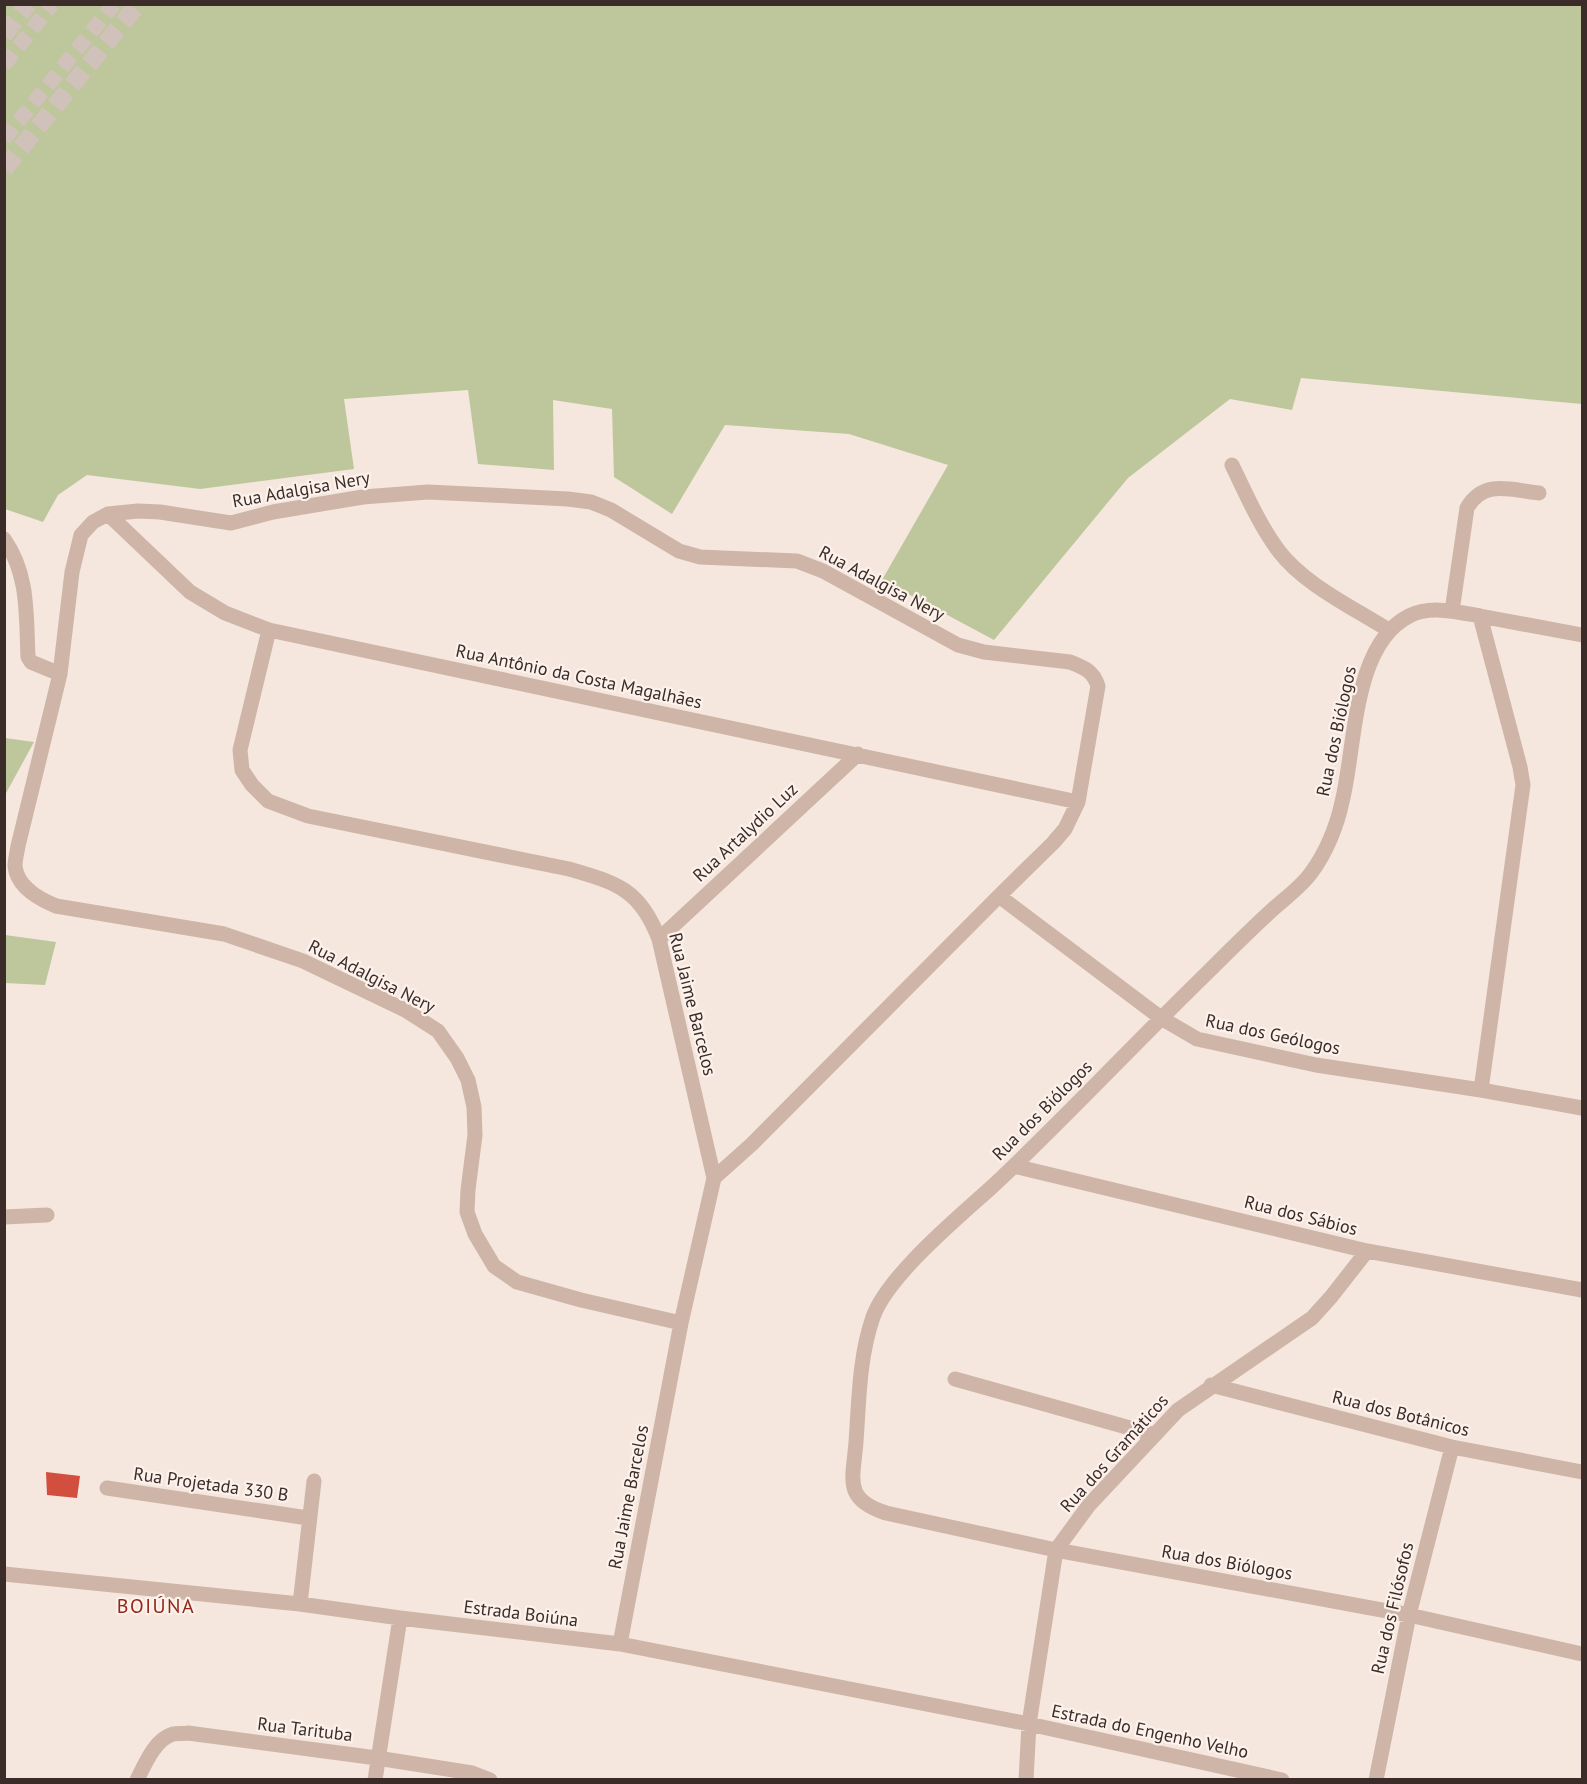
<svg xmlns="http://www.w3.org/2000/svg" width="1587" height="1784" viewBox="0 0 1587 1784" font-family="'PT Sans',sans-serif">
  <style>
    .green { fill: #bec69c }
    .building { fill: #d24f3f }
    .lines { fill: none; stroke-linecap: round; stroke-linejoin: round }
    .minor-tunnel { stroke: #d0c2ba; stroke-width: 15; stroke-dasharray: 15 8; stroke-linecap: butt }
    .highway-tunnel { stroke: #d0c2ba; stroke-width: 18; stroke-dasharray: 18 9; stroke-linecap: butt }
    .minor { stroke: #cfb5a8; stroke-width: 15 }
    .labels { text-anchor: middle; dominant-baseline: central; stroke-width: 4.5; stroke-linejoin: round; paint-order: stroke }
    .street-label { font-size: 18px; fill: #3b2c29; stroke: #fcf2eb }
    .neighbourhood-label { font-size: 20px; letter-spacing: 1.5px; fill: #932619; stroke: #fcf2eb }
  </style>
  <rect width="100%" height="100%" fill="#f5e7de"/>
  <path class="green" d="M5,4l1577,1v399l-281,-26 -9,32 -62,-11 -102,79 -134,162 -112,-60 66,-115 -99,-31 -124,-9 -53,89 -58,-37 -2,-68 -59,-9 1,70 -76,-6 -10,-74 -124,9 10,70 -154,20 -113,-14 -29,20 -15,27 -38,-13z
    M5,738l29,4 -29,53 -1,-57z
    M5,935l51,7 -11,43 -40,-2z"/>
  <path class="building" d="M46,1472l34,4 -3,22 -30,-3z"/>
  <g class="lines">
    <path class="minor-tunnel" d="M4,65l48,-61
      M4,139l110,-135"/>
    <path class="highway-tunnel" d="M4,35l24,-31
      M4,169l134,-165"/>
    <path class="minor" d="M1232,465c14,29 27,59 46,85 26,35 76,58 112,81
      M108,514l82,78 35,21 44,17 809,172
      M4,539c25,35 22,76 24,118l3,5 29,12
      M1452,611l15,-103c17,-29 43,-18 72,-15
      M1480,616l102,19
      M269,630l-29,120 2,20 10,15 16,16 40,15 261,53c48,14 71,20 90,70l55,239 -33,145 -61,321
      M999,896l162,122 36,21 119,26 165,25 101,18
      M659,939l199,-185
      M1481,1090l42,-305 -3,-18 -40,-151c-22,-4 -50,-11 -71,0 -57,29 -53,131 -67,186 -5,24 -16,51 -31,71 -10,14 -27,26 -39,37 -22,20 -44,42 -65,63 -72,70 -140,143 -213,212 -34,31 -106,90 -121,132 -14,40 -14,84 -17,125 -3,38 -13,57 30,71l170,37 353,65 173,39
      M1014,1166l353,85 215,39
      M4,1217l43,-2
      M681,1323l-100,-23 -64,-18 -23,-16 -19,-32 -8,-22 1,-22 7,-55 -1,-28 -6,-27 -11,-22 -19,-27 -33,-21 -102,-49 -79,-27 -168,-28c-17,-7 -39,-19 -41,-40 0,-6 2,-14 3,-20l42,-172 12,-102 9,-37 12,-13 15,-8 30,-3 22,1 71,11 42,-11 90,-15 65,-5 140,7 23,3 20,8 68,41 21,6 97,4 26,10 135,74 26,7 86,10c15,6 23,9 28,24l-20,116 -13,27 -12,14 -54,53 -247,248 -38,34
      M955,1379l200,56
      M1211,1385l241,62 130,25
      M107,1488l201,30
      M4,1574l296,30 100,14 220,26 409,80 253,56
      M300,1604l14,-123
      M137,1780c8,-16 18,-41 36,-46 4,-1 11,0 15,-1l189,25 95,15 18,7
      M375,1780l25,-162
      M1026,1780l3,-56 27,-174 33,-45 89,-95 134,-92 19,-21 36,-46
      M1376,1780l33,-165 43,-168"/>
  </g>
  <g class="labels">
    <g class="street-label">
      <text transform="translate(301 489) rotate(-10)">Rua Adalgisa Nery</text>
      <text transform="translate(882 583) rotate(28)">Rua Adalgisa Nery</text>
      <text transform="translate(579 676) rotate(12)">Rua Antônio da Costa Magalhães</text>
      <text transform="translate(1336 731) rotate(-78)">Rua dos Biólogos</text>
      <text transform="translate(745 832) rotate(-43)">Rua Artalydio Luz</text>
      <text transform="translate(372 976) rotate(27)">Rua Adalgisa Nery</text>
      <text transform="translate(693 1004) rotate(76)">Rua Jaime Barcelos</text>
      <text transform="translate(1273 1034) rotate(12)">Rua dos Geólogos</text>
      <text transform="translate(1042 1110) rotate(-45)">Rua dos Biólogos</text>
      <text transform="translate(1301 1215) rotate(14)">Rua dos Sábios</text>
      <text transform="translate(1401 1413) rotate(14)">Rua dos Botânicos</text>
      <text transform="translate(1114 1453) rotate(-48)">Rua dos Gramáticos</text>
      <text transform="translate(211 1484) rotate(8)">Rua Projetada 330 B</text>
      <text transform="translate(628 1497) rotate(-79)">Rua Jaime Barcelos</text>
      <text transform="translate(1227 1562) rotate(10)">Rua dos Biólogos</text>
      <text transform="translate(1392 1608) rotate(-77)">Rua dos Filósofos</text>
      <text transform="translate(521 1613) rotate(7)">Estrada Boiúna</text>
      <text transform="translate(305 1729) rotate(7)">Rua Tarituba</text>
      <text transform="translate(1150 1731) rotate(12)">Estrada do Engenho Velho</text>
    </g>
    <g class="neighbourhood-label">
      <text x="156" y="1606">BOIÚNA</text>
    </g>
  </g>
  <rect width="1587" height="1784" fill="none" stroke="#3b2c29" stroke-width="12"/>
</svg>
